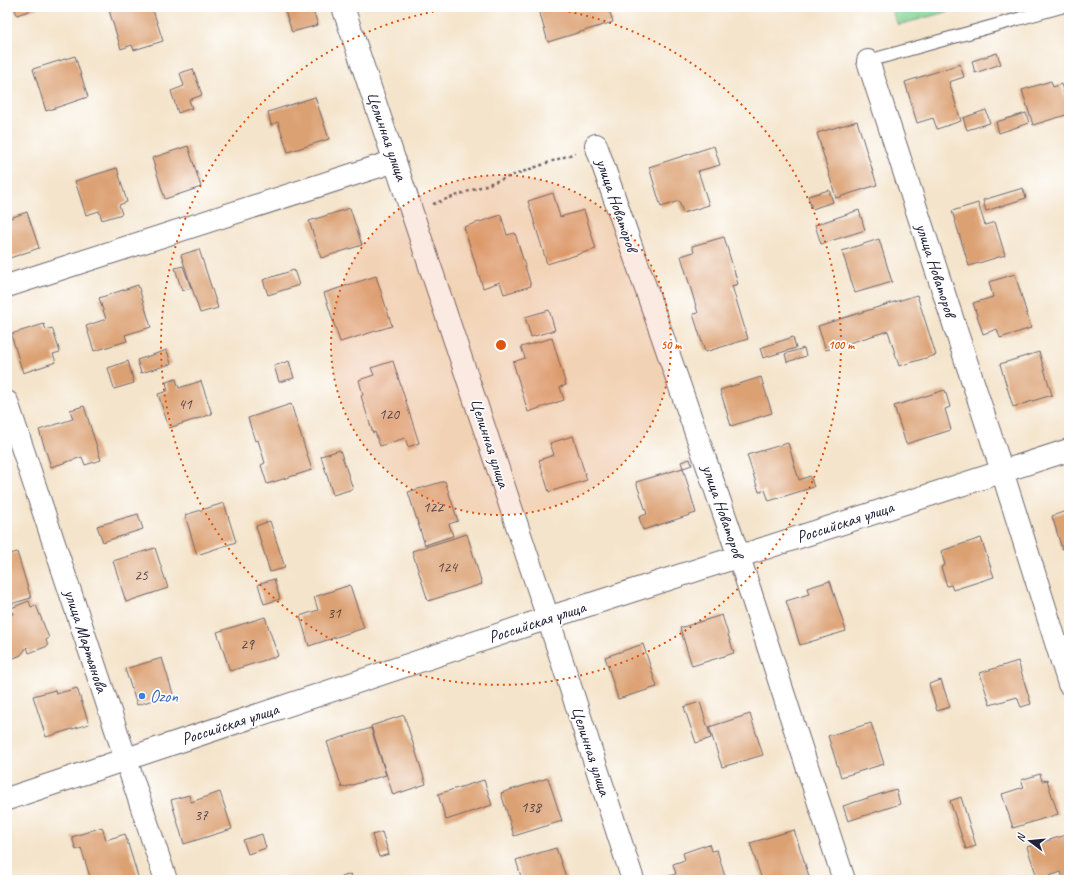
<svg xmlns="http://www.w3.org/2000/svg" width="1076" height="887" viewBox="0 0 1076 887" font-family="Caveat,sans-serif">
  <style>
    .green { fill: #81d090; stroke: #527966 }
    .building { fill: #dca173 }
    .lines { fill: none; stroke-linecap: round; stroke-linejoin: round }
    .lane-casing { stroke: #6c666d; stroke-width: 14 }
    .street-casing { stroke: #6c666d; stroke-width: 24 }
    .path { stroke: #6c666d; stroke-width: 2.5; stroke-dasharray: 3 3; stroke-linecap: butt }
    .lane { stroke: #fff; stroke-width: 12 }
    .street { stroke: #fff; stroke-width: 22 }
    .ring { fill: none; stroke: #de560e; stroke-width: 2; stroke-dasharray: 2 4 }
    .shop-dot { fill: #3f7fe0; stroke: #fff; stroke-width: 1.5 }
    .labels { text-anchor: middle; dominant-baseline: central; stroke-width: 3.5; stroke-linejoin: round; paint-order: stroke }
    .number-label { font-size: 15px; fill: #504249 }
    .street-label { font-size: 17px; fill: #22223b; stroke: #fff }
    .shop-label { font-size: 17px; fill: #366cbe; stroke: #fff; text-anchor: start }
    .centre { fill: #de560e; stroke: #fff; stroke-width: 2 }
    .ring-label { font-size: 12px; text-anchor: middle; font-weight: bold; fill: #de560e; stroke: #fff; stroke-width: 3.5; stroke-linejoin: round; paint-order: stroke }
  </style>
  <rect width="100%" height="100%" fill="#fff"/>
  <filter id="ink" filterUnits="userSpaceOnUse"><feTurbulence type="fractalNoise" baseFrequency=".025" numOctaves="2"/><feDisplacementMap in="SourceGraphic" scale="8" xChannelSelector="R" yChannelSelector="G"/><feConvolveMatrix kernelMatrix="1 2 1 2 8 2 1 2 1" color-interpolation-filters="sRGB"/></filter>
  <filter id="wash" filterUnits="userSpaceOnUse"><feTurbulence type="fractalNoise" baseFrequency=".012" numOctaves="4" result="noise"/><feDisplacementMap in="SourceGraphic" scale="16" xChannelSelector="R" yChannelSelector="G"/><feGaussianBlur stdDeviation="0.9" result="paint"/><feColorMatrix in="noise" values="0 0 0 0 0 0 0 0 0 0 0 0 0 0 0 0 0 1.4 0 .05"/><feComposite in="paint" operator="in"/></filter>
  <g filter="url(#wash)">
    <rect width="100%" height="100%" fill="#f4e4cb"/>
    <path class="green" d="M890,7h75l-67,18z"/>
    <g id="blocks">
      <path class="building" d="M14,7h26l-23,8z
        M108,7h44l11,34 -29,9 -2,-5 -11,4z
        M289,7h23l6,18 -26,7 -8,-24z
        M538,7h70l5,15 -65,20z
        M997,53l4,11 -26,9 -3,-12z
        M75,56l13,41 -42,14 -13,-42z
        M960,64l4,13 -15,5 12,39 -24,8 -4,-11 -16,5 -12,-41z
        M193,69l9,26 -13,5 3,8 -14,5 -7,-22 13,-5 -4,-13z
        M1051,81l2,6 8,-3 8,25v5l-36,11 -11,-35z
        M315,97l14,42 -41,13 -10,-30 -7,3 -3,-13z
        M986,110l4,13 -23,7 -4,-12z
        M1026,113l3,10 -30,10 -3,-11z
        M857,121l20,64 -41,13 -19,-65z
        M188,146l13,41 -36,12 -13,-41z
        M714,146l6,19 -22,6 11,34 -26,8 -4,-12 -18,6 -12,-40z
        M117,168l10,34 -8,3 3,9 -20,6 -3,-9 -13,4 -11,-34z
        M1023,188l3,10 -40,13 -3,-11z
        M829,190l4,12 -21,7 -4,-13z
        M553,193l7,24 24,-7 12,39 -49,15 -19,-63z
        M978,203l7,22 10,-3 10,33 -36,11 -17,-55z
        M350,208l12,37 -41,13 -12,-37z
        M859,210l6,20 -44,14 -6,-19z
        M27,212l12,36 -32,11v-40z
        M501,215l6,20 8,-2 16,53 -27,8 -4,-12 -17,6 -19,-61z
        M724,237l14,47 -6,2 16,53 -43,13 -12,-38 5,-1 -17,-57 13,-4 -2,-6z
        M879,239l13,43 -37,11 -13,-42z
        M199,249l19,59 -18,5 -19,-58z
        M183,266l8,22 -9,3 -7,-23z
        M294,270l5,15 -31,10 -5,-15z
        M1015,274l16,54 -31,10 -3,-9 -14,5 -10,-31 20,-6 -4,-15z
        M376,276l16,50 -52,16 -16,-49z
        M138,285l13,42 -26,8 2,6 -33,10 -8,-25 20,-7 -7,-21z
        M917,295l19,60 -37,11 -11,-35 -62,19 -8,-24z
        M549,310l6,20 -24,7 -6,-20z
        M44,324l2,6 6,-2 8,24 -7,2 3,8 -33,11 -12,-39z
        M793,337l3,11 -33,10 -3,-10z
        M552,338l14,47 -6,2 4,13 -36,12 -15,-50 12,-4 -4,-11z
        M804,348l2,8 -19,6 -2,-8z
        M167,350l4,14 -30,9 -4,-13z
        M1039,352l13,43 -39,12 -13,-43z
        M128,361l6,22 -20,6 -6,-21z
        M289,361l5,17 -15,4 -5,-16z
        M393,361l26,82 -11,4 -3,-9 -25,8 -5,-14 -2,1 -12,-37 2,-1 -4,-15 15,-5 -3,-7z
        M761,377l11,36 -41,13 -11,-36z
        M176,379l3,9 22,-7 11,33 -43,14 -11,-34 10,-3 -2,-9z
        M945,390l5,17 -5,2 6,21 -45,14 -12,-38z
        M291,404l21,66 -45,14 -6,-19 4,-2 -7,-23 -3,1 -7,-23z
        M84,406l17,54 -16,5 -3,-8 -31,10 -12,-37 34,-11 -3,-9z
        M573,436l14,44 -38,12 -10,-32 15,-5 -4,-12z
        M788,443l11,37 11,-4 4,11 -45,14 -4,-11 -6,2 -12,-37z
        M340,450l13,39 -20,6 -12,-39z
        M690,459l2,6 -9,3 -2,-6z
        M683,468l13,45 -53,17 -4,-13 8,-3 -11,-32z
        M445,481l13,40 -9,3 4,12 -28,9 -17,-53z
        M224,503l12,39 -39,13 -12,-40z
        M1069,510v36l-7,3 -10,-33z
        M138,514l5,15 -40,13 -6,-16z
        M270,521l15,47 -15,4 -14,-46z
        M467,534l15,50 -54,17 -16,-50z
        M981,538l13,39 -41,13 -2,-5 -4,1 -6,-19 4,-2 -4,-14z
        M155,548l13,40 -42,14 -13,-41z
        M17,552l14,46 -24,7v-50z
        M274,579l6,20 -16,5 -6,-20z
        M830,581l16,50 -46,14 -14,-44 23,-7 -2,-6z
        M350,585l14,43 -55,18 -9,-30 18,-6 -4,-13z
        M29,601l2,6 5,-2 13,33 -3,2 2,6 -19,7 -2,-6 -6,8 -7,3 -7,-3v-38l6,-3 -2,-6z
        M722,615l12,38 -42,13 -12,-38z
        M265,617l13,39 -48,15 -13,-39z
        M643,644l14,43 -39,12 -13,-42z
        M162,658l11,36 -36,11 -12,-36z
        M1018,661l13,43 -10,3 -4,-10 -27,8 -10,-32z
        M941,680l9,27 -13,4 -8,-27z
        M77,688l12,36 -43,13 -13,-41 22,-6 1,4z
        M700,702l11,36 -15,5 -12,-36z
        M750,714l13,41 -41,12 -13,-40z
        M404,715l22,69 -33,11 -22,-69z
        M871,723l13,41 -43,13 -13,-41z
        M371,728l15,47 -44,13 -15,-46z
        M1040,774l2,7 5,-1 11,34 -45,14 -11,-34 22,-7 -3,-7z
        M548,778l14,43 -48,15 -13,-43z
        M484,780l8,25 -46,15 -8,-26z
        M896,789l4,15 -52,17 -5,-15z
        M220,792l12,37 -48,15 -13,-44 18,-5 2,7z
        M961,797l15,49 -10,3 -16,-48z
        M102,827l4,13 19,-6 14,46h-48l-10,-32 -5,2 -4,-13z
        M794,830l15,46 -13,4h-34l-12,-37z
        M382,832l7,22 -10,3 -7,-22z
        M262,834l4,14 -18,6 -5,-14z
        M1069,834v42l-6,2 -2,-6 -23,8 -11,-33z
        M709,844l2,7 6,-1 9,30h-60l-1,-3 11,-3 -3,-10 12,-4 -2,-7z
        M556,848l11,32h-45l-6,-20z
        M351,874l2,6h-21z"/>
    </g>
  </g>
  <g filter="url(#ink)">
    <use href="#blocks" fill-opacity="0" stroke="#6c666d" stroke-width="1"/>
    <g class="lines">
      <g class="lane-casing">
        <path id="lane" d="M868,61l193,-54"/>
      </g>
      <g class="street-casing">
        <path id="street" d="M343,7l205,611 85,262
          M868,61l134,410 67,213
          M596,145l143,412 105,323
          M7,286l388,-125
          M7,402l159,478
          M7,799l541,-181 521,-168"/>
      </g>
      <path class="path" d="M433,204l142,-51"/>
      <use href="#lane" class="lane"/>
      <use href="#street" class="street"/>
    </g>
  </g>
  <circle cx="501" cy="345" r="170" fill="#de560e" fill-opacity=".12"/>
  <g class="ring">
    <circle cx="501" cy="345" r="170"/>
    <path d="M539 7A340 340 0 1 1 463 7"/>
  </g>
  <circle class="shop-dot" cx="142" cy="696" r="4"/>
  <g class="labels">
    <g class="number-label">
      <text x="185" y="404">41</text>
      <text x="389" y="414">120</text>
      <text x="433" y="507">122</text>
      <text x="447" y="567">124</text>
      <text x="141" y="575">25</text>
      <text x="334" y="613">31</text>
      <text x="247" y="644">29</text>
      <text x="531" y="807">138</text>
      <text x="201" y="815">37</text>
    </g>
    <g class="street-label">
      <text transform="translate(387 136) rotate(71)">Целинная улица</text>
      <text transform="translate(617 205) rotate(71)">улица Новаторов</text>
      <text transform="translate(936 270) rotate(72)">улица Новаторов</text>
      <text transform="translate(490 443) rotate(72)">Целинная улица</text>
      <text transform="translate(723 511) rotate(71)">улица Новаторов</text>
      <text transform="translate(845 522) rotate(-18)">Российская улица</text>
      <text transform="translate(537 622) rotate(-18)">Российская улица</text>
      <text transform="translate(86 641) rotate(72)">улица Мартьянова</text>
      <text transform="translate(230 724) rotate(-18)">Российская улица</text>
      <text transform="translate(591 751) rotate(72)">Целинная улица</text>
    </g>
    <g class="shop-label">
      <text x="150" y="696">Ozon</text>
    </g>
  </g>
  <circle cx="501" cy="345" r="6" class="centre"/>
  <g class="ring-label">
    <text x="671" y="349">50 m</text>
    <text x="841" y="349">100 m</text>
  </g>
  <rect width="1076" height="887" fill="none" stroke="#fff" stroke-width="24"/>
  <g transform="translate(1030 841) rotate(286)" stroke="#ffffff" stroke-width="3" paint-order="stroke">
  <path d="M0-3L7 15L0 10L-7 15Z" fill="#22223b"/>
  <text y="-6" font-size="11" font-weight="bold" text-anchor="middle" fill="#22223b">N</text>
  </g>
</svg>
